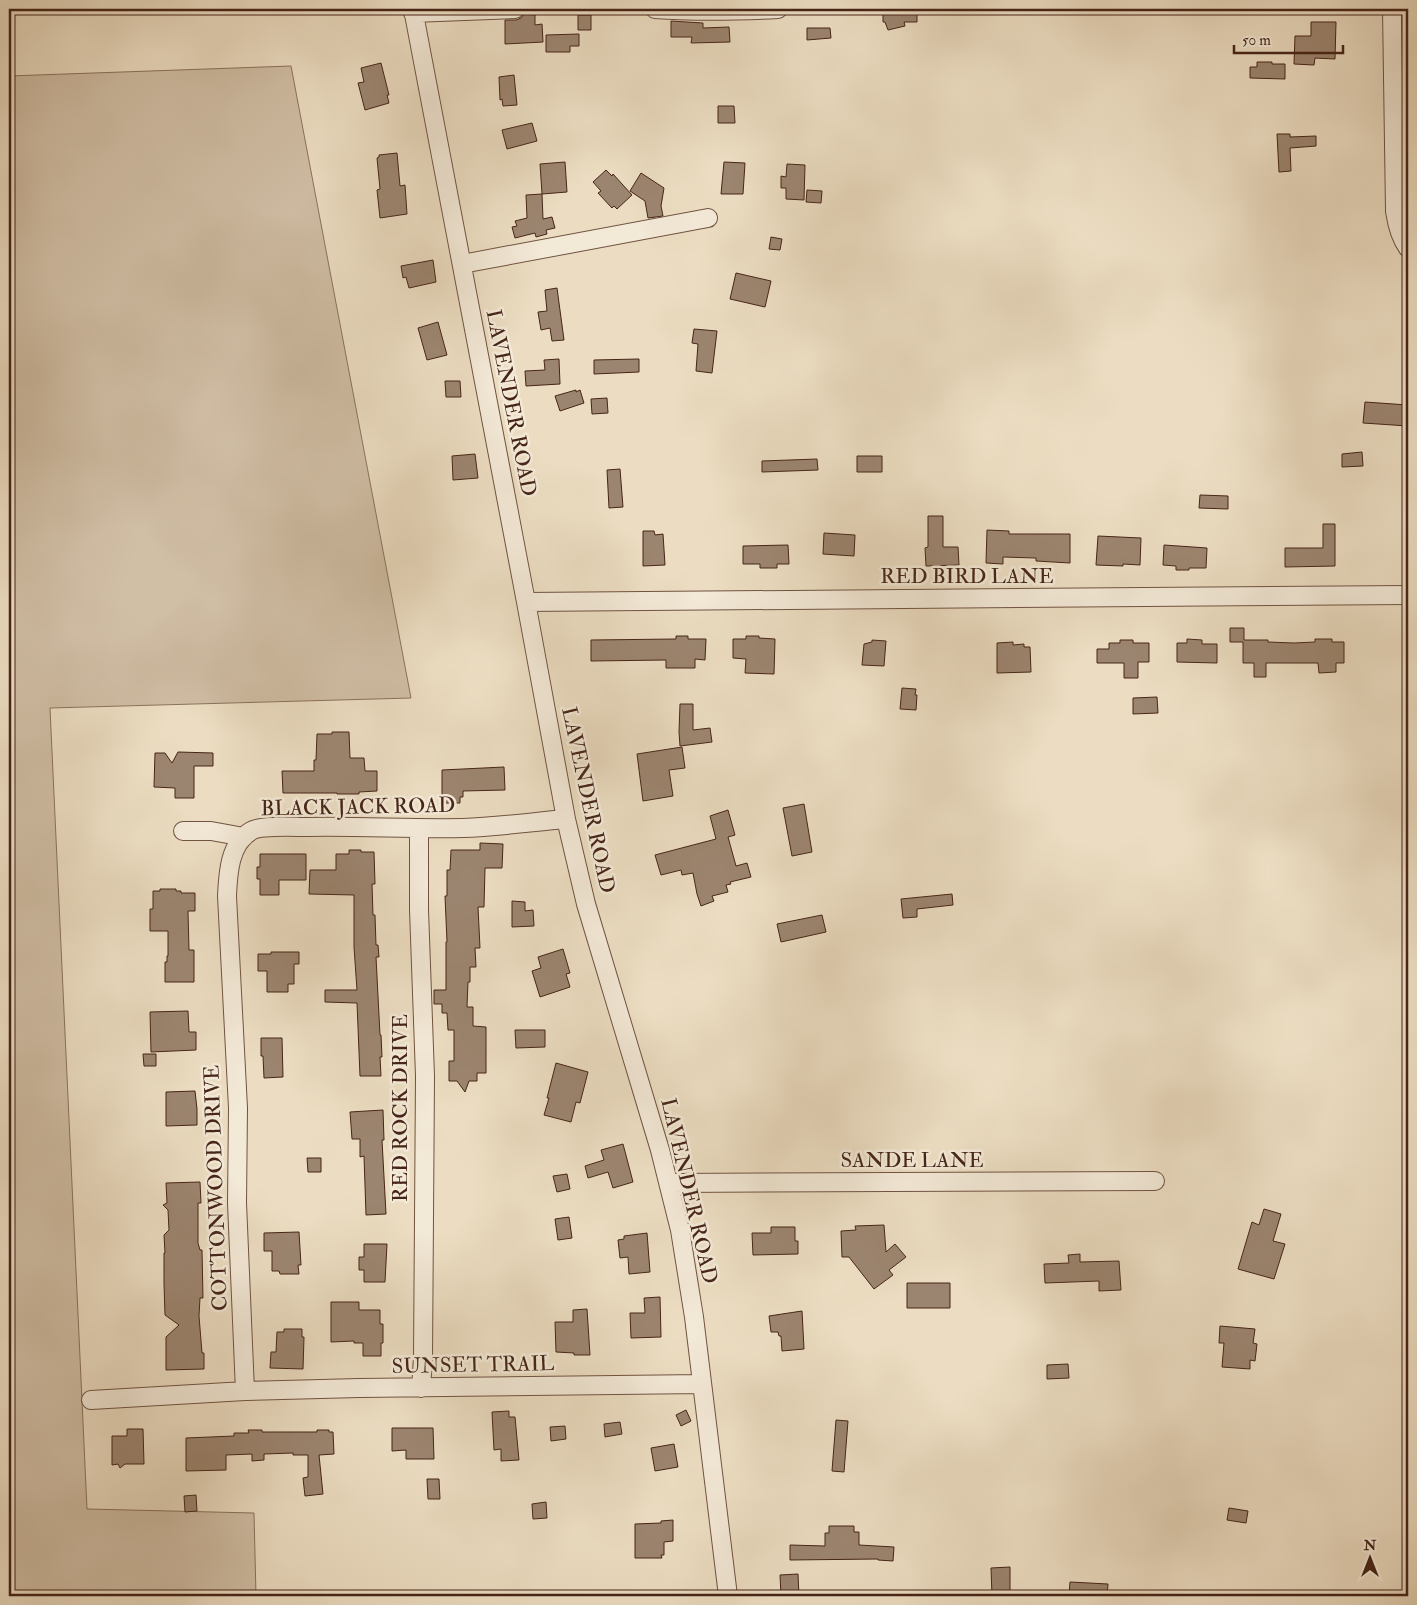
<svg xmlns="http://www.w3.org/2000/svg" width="1417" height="1605" viewBox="0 0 1417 1605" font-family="'IM FELL Double Pica',serif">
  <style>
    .green { fill: #d0bea5; stroke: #8b725e }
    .building { fill: #9c8570; stroke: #462518 }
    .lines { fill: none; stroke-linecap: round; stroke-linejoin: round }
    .minor-casing { stroke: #705342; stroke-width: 20 }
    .minor { stroke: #f3e9d7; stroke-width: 18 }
    .labels { text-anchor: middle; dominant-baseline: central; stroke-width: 5; stroke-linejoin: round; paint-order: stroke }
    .street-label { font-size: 21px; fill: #462518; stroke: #f3e9d7 }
  </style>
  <rect width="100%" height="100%" fill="#ecddc2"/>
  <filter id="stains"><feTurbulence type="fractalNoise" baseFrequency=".004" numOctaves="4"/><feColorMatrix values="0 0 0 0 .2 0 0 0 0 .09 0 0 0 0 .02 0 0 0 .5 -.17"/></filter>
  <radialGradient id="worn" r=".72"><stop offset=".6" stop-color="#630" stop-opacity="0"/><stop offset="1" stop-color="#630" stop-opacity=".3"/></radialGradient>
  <path class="green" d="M291,66l120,632 -361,10 37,801 167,4 2,83h-247v-1520z"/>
  <path class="building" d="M883,11h34v11h-13l1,4 -17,4 -3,-8h-2z
    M524,14l11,1v10l7,-1 1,18 -38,2v-24h11l5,-2z
    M578,15h13v15h-13z
    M671,21l32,2v5l26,-1 1,15 -39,1 1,-6h-21z
    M1311,22h25l-1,37 -20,-1 -1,7 -20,-1 1,-28h16z
    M807,28h23l1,10 -24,2z
    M579,34v12h-9v6h-24v-17z
    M1257,62h15v2h13v15l-35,-1v-11h7z
    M381,63l8,32h-2l2,8 -24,7 -7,-27 6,-1 -3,-14z
    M514,75l3,30 -14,1 -1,-7 -2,1 -1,-23z
    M718,106h16l1,17h-17z
    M532,123l5,18 -30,8 -5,-19z
    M1277,134h13v3l26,-1v10l-26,2 1,23 -12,1z
    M397,153l3,33 5,-1 2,29 -27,4 -3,-28 3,-1 -3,-31 2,-1v-2z
    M565,162l2,30 -25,2 -2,-30z
    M724,162l21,1 -2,31h-22z
    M787,164l18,1 -1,35 -18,-1v-11h-5v-12l5,1z
    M606,170l6,6 1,-2 19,21 -15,14 -3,-3 -2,2 -14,-15 3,-2 -8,-9z
    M641,173l23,15 -3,18 2,10 -15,2 -3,-17 -15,-10z
    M807,190l15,1 -1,12 -15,-1z
    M542,194l1,25 9,-2 3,11 -9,2 1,4 -11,3 -1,-4 -20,5 -3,-11 5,-1 -2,-5 12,-3 -1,-23z
    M771,237l11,2 -2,11 -11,-1z
    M433,260l3,22 -27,6 -3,-11 -3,1 -2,-12z
    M736,273l35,8 -6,26 -35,-8z
    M557,288l7,52 -12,1 -2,-13 -9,2 -3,-18 9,-1 -2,-21z
    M438,322l9,33 -20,5 -9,-32z
    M694,329l23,2 -5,42 -16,-2 2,-27 -6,-1z
    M559,359l1,25 -34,2 -1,-15 20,-1 -1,-10z
    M639,359v13l-45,2v-14z
    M445,381h15l1,16h-15z
    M576,390v2l4,-2 4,13 -24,8 -5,-15z
    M607,398l1,15 -16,1 -1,-15z
    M1365,402l43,3v21l-45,-3z
    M1362,452l1,14 -21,1v-13z
    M475,454l3,24 -25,2 -1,-24z
    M857,456h25v16h-25z
    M817,459l1,11 -56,2v-11z
    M620,469l3,38 -14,1 -2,-38z
    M1200,495l28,1v13l-29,-1z
    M928,516h15v31h15l1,18 -33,1 -1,-18 3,-1z
    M1323,524h12v42l-50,1v-19h38z
    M987,530l22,1v3h61v29l-34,-2v-3l-33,-1v7l-17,-1z
    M643,531h11l1,4 8,-1 2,31 -22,1z
    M824,533l31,2 -1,21 -31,-2z
    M1098,536l43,2 -1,27 -17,-1v2l-27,-1z
    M788,545l1,19h-12v4h-17v-4h-17v-18z
    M1164,545l43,3 -1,20h-17v2h-13v-4l-13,-1z
    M1230,628h14v12h24v2l26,1 21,-1v-3h17v3h12v21h-8v9l-17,1 -1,-10h-52v14h-12v-14h-11v-21h-13z
    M676,636h12v3h18l-1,21 -10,-1v9h-29v-8l-75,1v-21l85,-1z
    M746,636h13v2l16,1 -1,35 -29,-1 1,-14 -13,-1v-19h13z
    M1187,639l15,1v4h15v19l-40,-1v-19h10z
    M872,640l14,1 -2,25 -22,-1 2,-21 8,-2z
    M1120,640h13v3h16v19h-11v16h-14v-15h-27v-14h12v-6h11z
    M1013,642v3l11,-1v3h6l1,25 -34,1v-30z
    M902,688l14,1 -1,6h2l-1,15 -16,-1z
    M1157,697l1,16 -25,1v-16z
    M680,704h13v26l17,-2 2,14 -32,4 -1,-14z
    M332,732h17l1,26h14l1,13h12v20l-18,1v2h-22v-1h-54l-1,-22h32v-11h2l1,-26h15z
    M682,747l3,21 -16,2 4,26 -30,5 -6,-47z
    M178,752l35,1v13h-19v32h-19v-10l-21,-1 1,-34h10l7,10z
    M504,767l1,23 -42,1v6h-3v6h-18v-33z
    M804,804l8,48 -20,4 -9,-48z
    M728,810l7,25 -7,2 8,29 11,-3 4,14 -21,5 1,2 -5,1 2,7 -16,4 2,5 -13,5 -4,-12 -4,-21 -11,2 -1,-5 -20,5 -6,-20 61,-16 -6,-23z
    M480,843l23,1 -1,24h-17l-1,39h-6l2,41h-5l1,19h-6v15h-2l-1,25h6v19l13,1v46h-9v8h-8l-4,11 -8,-11h-8v-20h5v-31h-6l-1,-17h-5v-9h-8v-14h12v-48h1l-2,-46h2v-26h3l1,-20h29z
    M349,850h12v2h13l1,32h-3l1,31h2l1,30h2l1,12h-3l4,78h1l1,22h-2l1,19h-21l-3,-73 -32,-1v-12h32l-3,-43v-52l-45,-1 1,-24h26v-16h13z
    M260,854h46v26h-27v15h-19v-16h-3v-12h3z
    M160,889h16v2h5v2h14v18h-7l1,39h5v32h-29v-20h2v-6h1v-25h-18v-22h3v-18h7z
    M952,894l1,11 -36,4v8l-14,1 -2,-19z
    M512,901l13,1v9l8,-1 1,16 -22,1z
    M822,915l4,17 -45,10 -4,-18z
    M563,949l7,24 -4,1 4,13 -30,10 -8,-26 9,-3 -3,-11z
    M271,952h28v12h-5v20h-6v8h-21v-21h-9v-17h13z
    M188,1011l1,21h7v18l-45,2 -1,-40z
    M515,1030h30v17l-29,1z
    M261,1038h21l1,39 -19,1 -1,-22h-2z
    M143,1054h13v12h-12z
    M556,1063l32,9 -8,31 -4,-1 -5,20 -27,-7 5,-17h-2z
    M195,1091l2,18v16l-31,1v-34z
    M383,1110l1,30h-2l4,74 -20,1 -2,-59 -4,1v-18h-8l-2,-27z
    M623,1144l10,38 -20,6 -5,-16 -20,6 -3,-12 19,-6 -3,-10z
    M307,1158h14v14h-13z
    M567,1174l3,15 -13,3 -4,-16z
    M200,1182l1,21h-3v40l2,7h2l1,48h-3l-1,18 3,37h2v16l-38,1v-33l13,-12 -14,-10 -1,-31v-31h1l-1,-18 5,-5 -1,-20 -5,-5 4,-2 -1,-20z
    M1264,1209l17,5 -8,27 12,3 -11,35 -36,-10 14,-47 7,3z
    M569,1217l3,21 -14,2 -3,-21z
    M884,1225l2,27 9,-8 11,13 -17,13 4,5 -19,14 -25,-32h-7l-1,-26 15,-1 -1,-4z
    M771,1227h24v14h3v13l-45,1 -1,-22h19z
    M299,1232l2,33h-3l1,9h-19l-1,-3h-7v-20h-8v-18z
    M647,1233l3,39 -21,2 -1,-17 -8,1 -2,-18 6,-1v-3z
    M364,1244h23l-2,38h-21v-12h-5v-13h5z
    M1080,1254v8l39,-1 2,29 -22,1v-10l-54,2 -1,-19 25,-1 -1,-8z
    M907,1283h43v25h-43z
    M660,1297l1,40 -30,1 -1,-25h15l-1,-15z
    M331,1302h28v8h21v14h3v19h-2v13h-18v-13h-9v-2l-23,1z
    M587,1309l3,46h-16v-2l-18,-1 -1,-30h18v-12z
    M802,1311l2,38 -22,2 -1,-15h-2l-1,-4h-7l-2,-16z
    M1220,1326l35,3 -2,14 4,1 -2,17 -5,-1v9l-28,-2 2,-24h-5z
    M284,1329h18v8h2l-1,32 -33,-1 1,-16h5l1,-20h7z
    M1068,1364l1,14 -22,1v-14z
    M686,1410l5,11 -10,5 -5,-11z
    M509,1411v6h6l4,43 -18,1v-12l-7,1 -2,-38z
    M836,1420l12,1 -4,51 -12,-1z
    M620,1422l2,12 -17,3 -1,-13z
    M565,1426l1,13 -15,2 -1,-14z
    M392,1428h41l1,31h-28v-9l-14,1z
    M127,1429h16l1,35h-19l-5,4 -2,-4 -6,1v-29h15z
    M248,1430h14v2h55v-2h12v2h4l1,22 -15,1 4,39 -18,2 -2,-18 5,-1v-22h-15v-2l-29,1v6l-12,1v-7l-26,1v15l-40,1v-33l48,-2v-3h15z
    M674,1444l4,23 -23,4 -4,-23z
    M427,1479h12l1,20h-12z
    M196,1495l1,16 -12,1 -1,-16z
    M546,1502l1,16 -14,1 -1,-15z
    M1229,1508l19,3 -2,12 -19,-3z
    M673,1520v21l-9,1v13h-3l1,3h-27v-34l26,-1v-2z
    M829,1526h25v6h5v13l35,2 -1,14 -15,-1v-1l-88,1v-15l35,1v-13h4z
    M1010,1567v29h-18l-1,-28z
    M798,1574l1,22h-18l-1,-21z
    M1070,1582l38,2 -1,12h-38z"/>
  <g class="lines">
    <g class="minor-casing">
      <path id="minor" d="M413,9l113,593 40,217 20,85 74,246 20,80 14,87 34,279
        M655,9c41,3 82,2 123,0
        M1392,9l3,202c2,14 5,26 13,37
        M413,13l102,-4
        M462,264l246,-46
        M526,602l882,-7
        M419,828v82l6,166 -2,282 -2,30
        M183,831h28l33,6
        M669,1183l486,-2
        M245,1391l-8,-188 1,-95 -11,-212c1,-22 2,-52 24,-65 9,-6 44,-4 56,-4 52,-1 104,2 156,1 34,-1 69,-6 103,-9
        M91,1400l154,-9 114,-3 343,-4"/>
    </g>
    <use href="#minor" class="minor"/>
  </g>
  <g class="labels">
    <g class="street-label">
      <text transform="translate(511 403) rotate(79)">LAVENDER ROAD</text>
      <text x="967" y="576">RED BIRD LANE</text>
      <text transform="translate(588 800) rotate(78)">LAVENDER ROAD</text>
      <text transform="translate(358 807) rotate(-1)">BLACK JACK ROAD</text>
      <text transform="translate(400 1108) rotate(-90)">RED ROCK DRIVE</text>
      <text x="912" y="1160">SANDE LANE</text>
      <text transform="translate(216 1188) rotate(-92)">COTTONWOOD DRIVE</text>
      <text transform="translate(689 1191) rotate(77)">LAVENDER ROAD</text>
      <text transform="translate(473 1365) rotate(-1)">SUNSET TRAIL</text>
    </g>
  </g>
  <rect width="1417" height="1605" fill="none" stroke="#ecddc2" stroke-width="30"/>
  <rect x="10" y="10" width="1397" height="1585" fill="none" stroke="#462518" stroke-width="2.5"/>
  <rect x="15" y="15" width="1387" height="1575" fill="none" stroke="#462518"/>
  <g transform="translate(1370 1558)" stroke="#f3e9d7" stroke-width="4" paint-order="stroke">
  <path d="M0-4L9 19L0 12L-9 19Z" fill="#462518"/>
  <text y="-8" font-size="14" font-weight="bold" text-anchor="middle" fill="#462518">N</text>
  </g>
  <path d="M1234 45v8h109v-8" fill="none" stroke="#462518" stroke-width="2.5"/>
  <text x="1242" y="45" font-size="15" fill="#462518" stroke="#f3e9d7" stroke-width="4" paint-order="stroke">50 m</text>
  <rect width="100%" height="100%" filter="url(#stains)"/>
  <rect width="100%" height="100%" fill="url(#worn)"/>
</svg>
